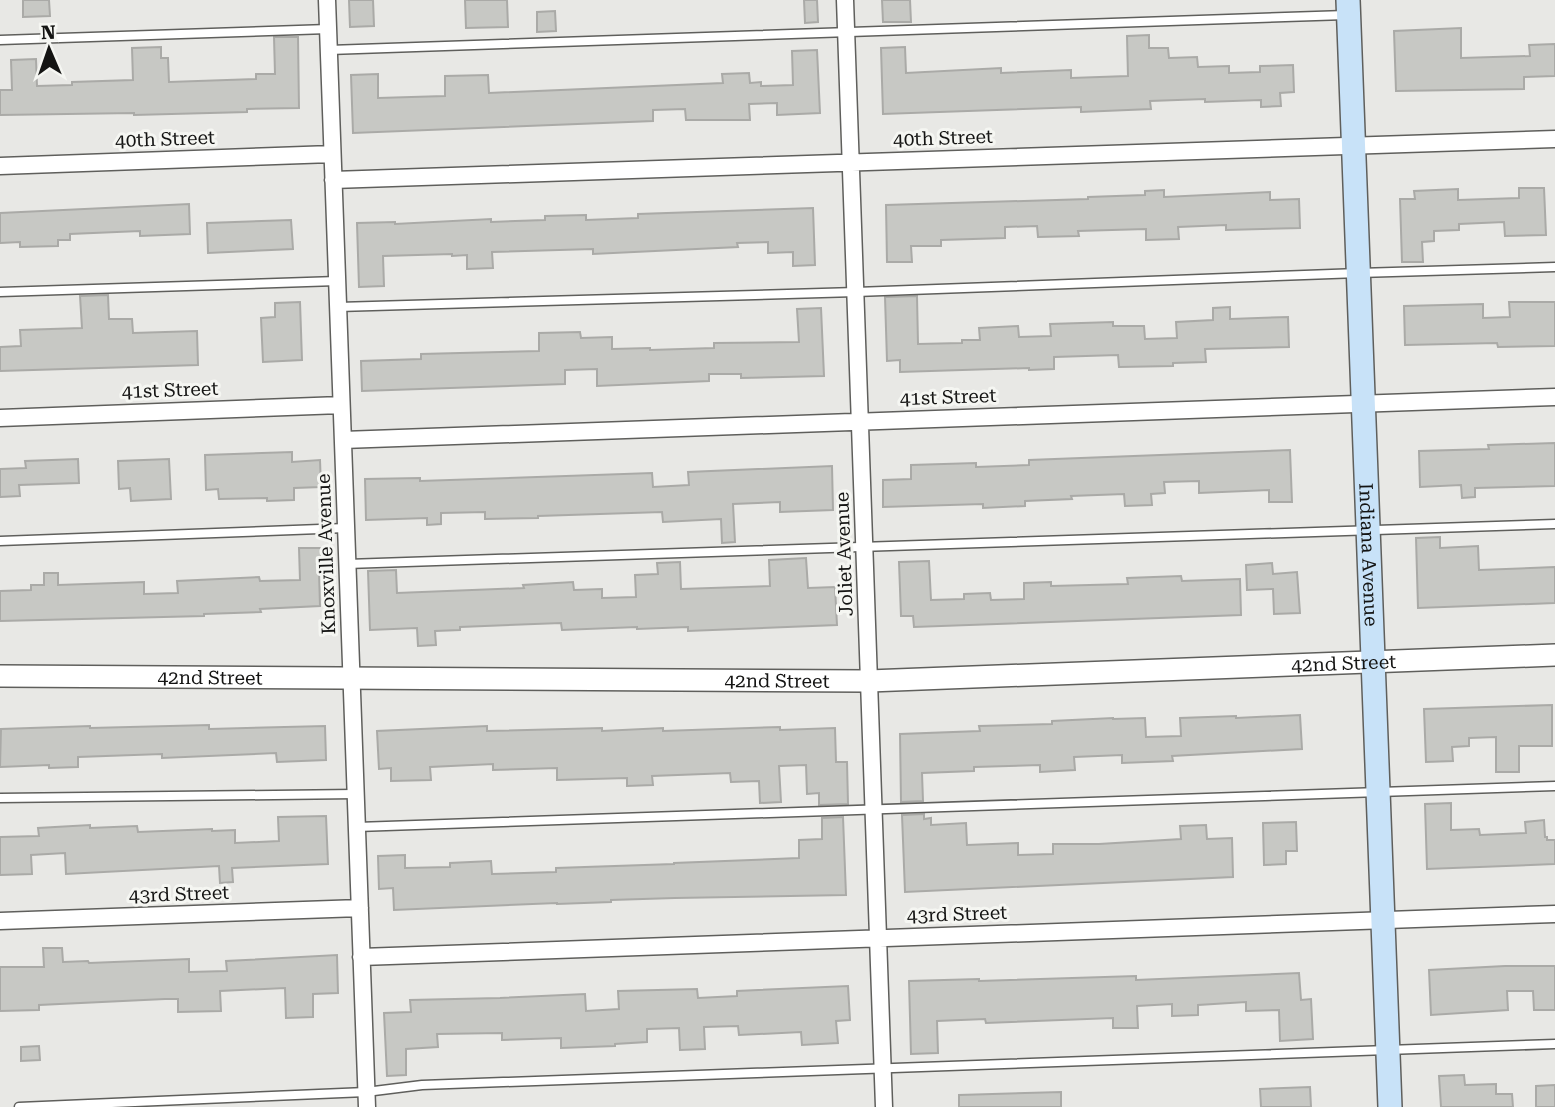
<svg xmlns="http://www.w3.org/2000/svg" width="1555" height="1107" viewBox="0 0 1555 1107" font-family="'Roboto Serif',serif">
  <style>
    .building { fill: #c7c8c4; stroke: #aaaaa7; stroke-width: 2 }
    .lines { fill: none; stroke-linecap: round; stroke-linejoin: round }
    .service-casing { stroke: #5f5f5c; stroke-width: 11 }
    .minor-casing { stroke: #5f5f5c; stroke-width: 19 }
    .tertiary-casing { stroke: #5f5f5c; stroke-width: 24 }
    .secondary-casing { stroke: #5f5f5c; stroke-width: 26 }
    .service { stroke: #fff; stroke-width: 8 }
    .minor { stroke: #fff; stroke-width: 16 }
    .tertiary { stroke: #fff; stroke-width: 21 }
    .secondary { stroke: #c8e2f8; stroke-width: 23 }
    .labels { text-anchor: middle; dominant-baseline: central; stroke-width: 6; stroke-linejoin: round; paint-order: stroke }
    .street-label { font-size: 19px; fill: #141413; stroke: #f5f6f2 }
  </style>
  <rect width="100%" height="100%" fill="#e8e8e5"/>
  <path class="building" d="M23,0h26l1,16 -27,1z
    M349,0h24l1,26 -24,1z
    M465,0h42l1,27 -42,1z
    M804,0h13l1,22 -13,1z
    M882,0h28l1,22h-28z
    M555,11l1,20 -19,1v-20z
    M1461,28v30l69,-2 -1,-11 26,-1v32l-31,1v12l-128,2 -2,-60z
    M1149,35v13h19l1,10 28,-1 1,10 31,-1v7l31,-1v-6l33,-1 1,27 -14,1 1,13 -20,1v-7l-56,2v-3l-55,2 1,8 -70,3v-5l-198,7 -2,-66 24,-1 1,26 95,-5v5l70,-3v8l57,-2 -1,-40z
    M274,37h24l1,71 -52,1v3l-113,3v-2l-134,2v-25h12l-1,-30 25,-1 1,27 35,-1v-3l61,-2 -1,-32 29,-1v11h7l1,24 87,-3v-5h19z
    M817,50l3,63 -43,2v-12l-28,1 1,16h-64l-1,-11 -32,1v11l-300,12 -2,-58 27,-1v24l67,-2v-20l43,-1 1,18 234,-10 -1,-9 27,-1 1,10 11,-1v4l32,-1 -1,-34z
    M1519,188h25l2,47 -41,1 -1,-14 -45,2v6l-25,1v10l-12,1 1,20h-21l-2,-63h15l-1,-8 44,-2v11l61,-2z
    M1164,190v7l106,-5v8l29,-1 1,29 -74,2v-5l-48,2 1,12 -33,1v-11l-68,2 1,5 -41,1 -1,-11 -32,1v11l-64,2v6h-30l1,16h-25l-1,-57 202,-6v-2l57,-2v-4z
    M189,204l1,30 -50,2v-5l-70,3v6h-12v6l-38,1v-5l-20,1v-30z
    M813,208l2,57 -22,1v-14l-25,1v-11l-31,1 1,4 -145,7v-5l-101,3 1,16 -26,1v-14l-15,1v-2l-69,2 1,30 -25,1 -2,-64 38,-1v2l96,-5v3l54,-2v-4l41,-1v5l52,-2v-4z
    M291,220l2,29 -85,4 -1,-30z
    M108,295l1,24h23l1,14 64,-2 1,34 -198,6v-24l21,-1 -1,-16 62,-2 -2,-32z
    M917,296l1,48 44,-1v-3h18l-1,-12 39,-2 1,11 32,-1 -1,-12 63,-2v4h31l1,13 32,-1 -1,-16 37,-2v-12l17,-1v12l58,-2 1,30 -84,2 1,13 -33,1v3l-54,1 -1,-12 -64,2v12l-25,1v-2l-129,4v-12l-13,1 -2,-64z
    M300,302l2,58 -39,2 -2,-44 14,-1v-14z
    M1509,302h46v44l-57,1 -1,-4 -92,2 -1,-39 79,-2v14l27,-1z
    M821,308l3,68 -83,2v-4h-32v7l-112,5v-17l-32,1v14l-203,7 -1,-30 60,-2v-5l118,-3v-18l41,-1 1,6 31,-1v12l38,-1v2l64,-2v-5l85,-1 -2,-33z
    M1555,443v43l-80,2v9l-13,1 -1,-13 -41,2 -1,-36 70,-2 -1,-4z
    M1290,450l2,52h-23v-12l-70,3v-12l-35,1 1,11 -14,1 1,11 -27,1 -1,-12 -53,2 1,3 -47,2v5l-42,2v-4l-100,3v-27l28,-1v-14l65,-2v4l53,-2v-5z
    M292,452v10l28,-2 1,27 -27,1v12l-27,1v-3l-48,1 -1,-10 -12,1 -1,-35z
    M78,459l1,24 -60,2 1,11 -20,1v-28l26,-1 -1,-7z
    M169,459l2,40 -40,2 -1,-13 -11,1 -1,-28z
    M832,466l1,44 -53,2v-10l-47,2 2,38 -13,1 -1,-24 -58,3 -1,-10 -124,4v2l-53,1v-7l-44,1v11l-14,1v-7l-61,2 -1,-41 55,-1v3l232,-8 1,14 36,-2 -1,-13z
    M1440,537v11l38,-2 1,24 76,-3v36l-137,5 -2,-70z
    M299,548h22v23h-2l1,35 -60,3 1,3 -57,2v2l-204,5v-30l31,-1v-5h13v-12h14v12l86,-3v12l34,-1 -1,-12 82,-4 1,4 40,-1z
    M806,558l2,30 27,-1 2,38 -149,6v-4l-51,2v-2l-75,3 -1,-7 -101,4v3l-25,1 1,14 -18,1 -1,-18 -47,2 -2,-59 28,-1 1,23 127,-5 -1,-3 50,-3 1,8 28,-1v9l34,-1 -1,-22 23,-1 -1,-11 23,-1 1,27 89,-3 -1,-26z
    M929,561l2,39 33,-1v-5l26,-1 1,7 33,-1v-16l27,-1v4l77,-2 -1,-6 54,-2 1,5 58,-2 1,36 -327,12 -1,-11h-12l-2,-54z
    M1272,563l1,11 24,-2 3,41 -26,1 -1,-25 -26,1 -1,-25z
    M1552,705v41h-33v26h-23v-35l-27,1v8l-17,1 1,14 -27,1 -2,-53z
    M1300,715l2,34 -130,7 1,5 -51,2v-8l-48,2 1,13 -35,2v-7l-66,2v4l-52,2 1,28 -22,1 -1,-68 80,-3 -1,-5 73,-2v-3l61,-3v1l32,-1 1,19 35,-1 -1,-18 56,-2v2z
    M209,725v4l116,-3 1,34 -49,2 -1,-9 -114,5v-4l-84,3v10l-29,1v-3l-49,2 1,-38 89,-3v2z
    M487,726v5l115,-3v3l61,-3v3l117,-4v3l55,-2 1,34h11l1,42 -29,1v-12l-12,1 -1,-29 -27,1 2,36 -21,1 -1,-22 -28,1 -1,-9 -78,3 1,9 -26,1v-8l-70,2v-12l-64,2v-6l-63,3 1,13 -40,1v-13l-12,1 -2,-38z
    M1451,803v27l28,-1 1,6 46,-2 -1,-11 19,-2 1,17h2v3h8v24l-128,5 -2,-65z
    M924,814v5l7,-1v7l35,-2 1,22 51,-2v12l35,-1v-10h46l82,-5 -1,-13 26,-1 1,14 25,-1 1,39 -328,15 -3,-77z
    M326,816l2,48 -96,4 1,14 -13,1 -1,-17 -153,8 -1,-21 -34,2 1,19 -32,1v-38l39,-1 -1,-8 52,-3v3l47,-2 1,6 74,-3v2l23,-1v13l44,-2 -1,-24z
    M843,817l3,78 -171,3 -64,2v2l-54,2v-1l-163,7 -1,-22 -14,1 -1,-33 27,-1v13l45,-1v-4l41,-2 1,13 64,-2v-4l118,-4v-1l125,-5v-18l23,-1v-21z
    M1296,822l1,29h-11v13l-22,1 -1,-42z
    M43,948h19l1,14 25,-1 1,2 100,-4v13l38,-1 -1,-10 111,-6 1,38 -25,1v23l-27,1 -1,-30 -65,3 1,20 -43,1v-13h-13l-126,6v5l-39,1v-44h44z
    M1505,966h50v44h-21l-1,-19h-26l1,19 -77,5 -2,-45z
    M1299,973l2,27 10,-1 2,40 -33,2 -1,-31 -33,1v-9l-48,3v10l-26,1v-12l-35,2 1,22h-25v-10l-127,5 -1,-4 -48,2 1,32 -27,1 -2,-73 70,-2v2l157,-5v4z
    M848,986l2,34 -14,1 2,22 -36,2 -1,-13 -62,3 -1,-9 -34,1 1,22 -25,1 -1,-22 -32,1v13l-32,2v2l-54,2v-10l-59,2v-7l-65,1 1,13 -32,2v26l-19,1 -3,-63 27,-1 -1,-12 90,-2 85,-4 1,17 33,-2 -1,-18 79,-2 1,9 39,-2v-5z
    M39,1046l1,14 -19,1v-14z
    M1464,1075l1,10 31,-1v10h16l1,13h-72l-2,-31z
    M1555,1085v22h-19v-21z
    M1310,1087l1,20h-50l-1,-18z
    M1061,1092v15h-102v-12z"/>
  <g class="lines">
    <g class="service-casing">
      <path id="service" d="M0,40l328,-11
        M329,50l1017,-35
        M0,292l337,-11
        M338,307l518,-15 503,-19 196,-6
        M0,541l346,-13
        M347,564l1208,-40
        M0,798l356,-4
        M357,827l1198,-41
        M19,1107l347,-15 56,-7 1133,-41"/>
    </g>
    <g class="minor-casing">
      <path id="minor" d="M327,0l40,1107
        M845,0l39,1107
        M0,166l332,-12
        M333,180l1222,-41
        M0,418l341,-13
        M343,440l1212,-43
        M0,921l360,-13
        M361,957l1194,-43"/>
    </g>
    <g class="tertiary-casing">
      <g id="tertiary">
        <path id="s1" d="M0,676l869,5 686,-26"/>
      </g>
    </g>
    <g class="secondary-casing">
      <g id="secondary">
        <path id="s2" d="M1348,0l42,1107"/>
      </g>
    </g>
    <use href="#service" class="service"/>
    <use href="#minor" class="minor"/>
    <use href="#tertiary" class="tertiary"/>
    <use href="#secondary" class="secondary"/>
  </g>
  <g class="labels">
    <g class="street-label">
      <text transform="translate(943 138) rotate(-2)">40th Street</text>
      <text transform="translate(165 139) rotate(-2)">40th Street</text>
      <text transform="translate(170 390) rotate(-2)">41st Street</text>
      <text transform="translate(948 397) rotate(-2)">41st Street</text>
      <text transform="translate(326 554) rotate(-92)">Knoxville Avenue</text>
      <text transform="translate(844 554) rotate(-92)">Joliet Avenue</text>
      <text stroke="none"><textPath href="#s2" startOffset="555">Indiana Avenue</textPath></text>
      <text stroke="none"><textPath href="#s1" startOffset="1344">42nd Street</textPath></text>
      <text stroke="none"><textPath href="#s1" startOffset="210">42nd Street</textPath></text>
      <text stroke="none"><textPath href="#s1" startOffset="777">42nd Street</textPath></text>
      <text transform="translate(179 894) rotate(-2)">43rd Street</text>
      <text transform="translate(957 914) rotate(-2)">43rd Street</text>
    </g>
  </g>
  <g transform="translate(49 49) rotate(358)" stroke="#f5f6f2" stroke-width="5" paint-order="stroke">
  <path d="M0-5L12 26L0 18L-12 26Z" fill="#141413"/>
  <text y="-10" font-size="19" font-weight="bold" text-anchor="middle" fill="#141413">N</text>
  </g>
</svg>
